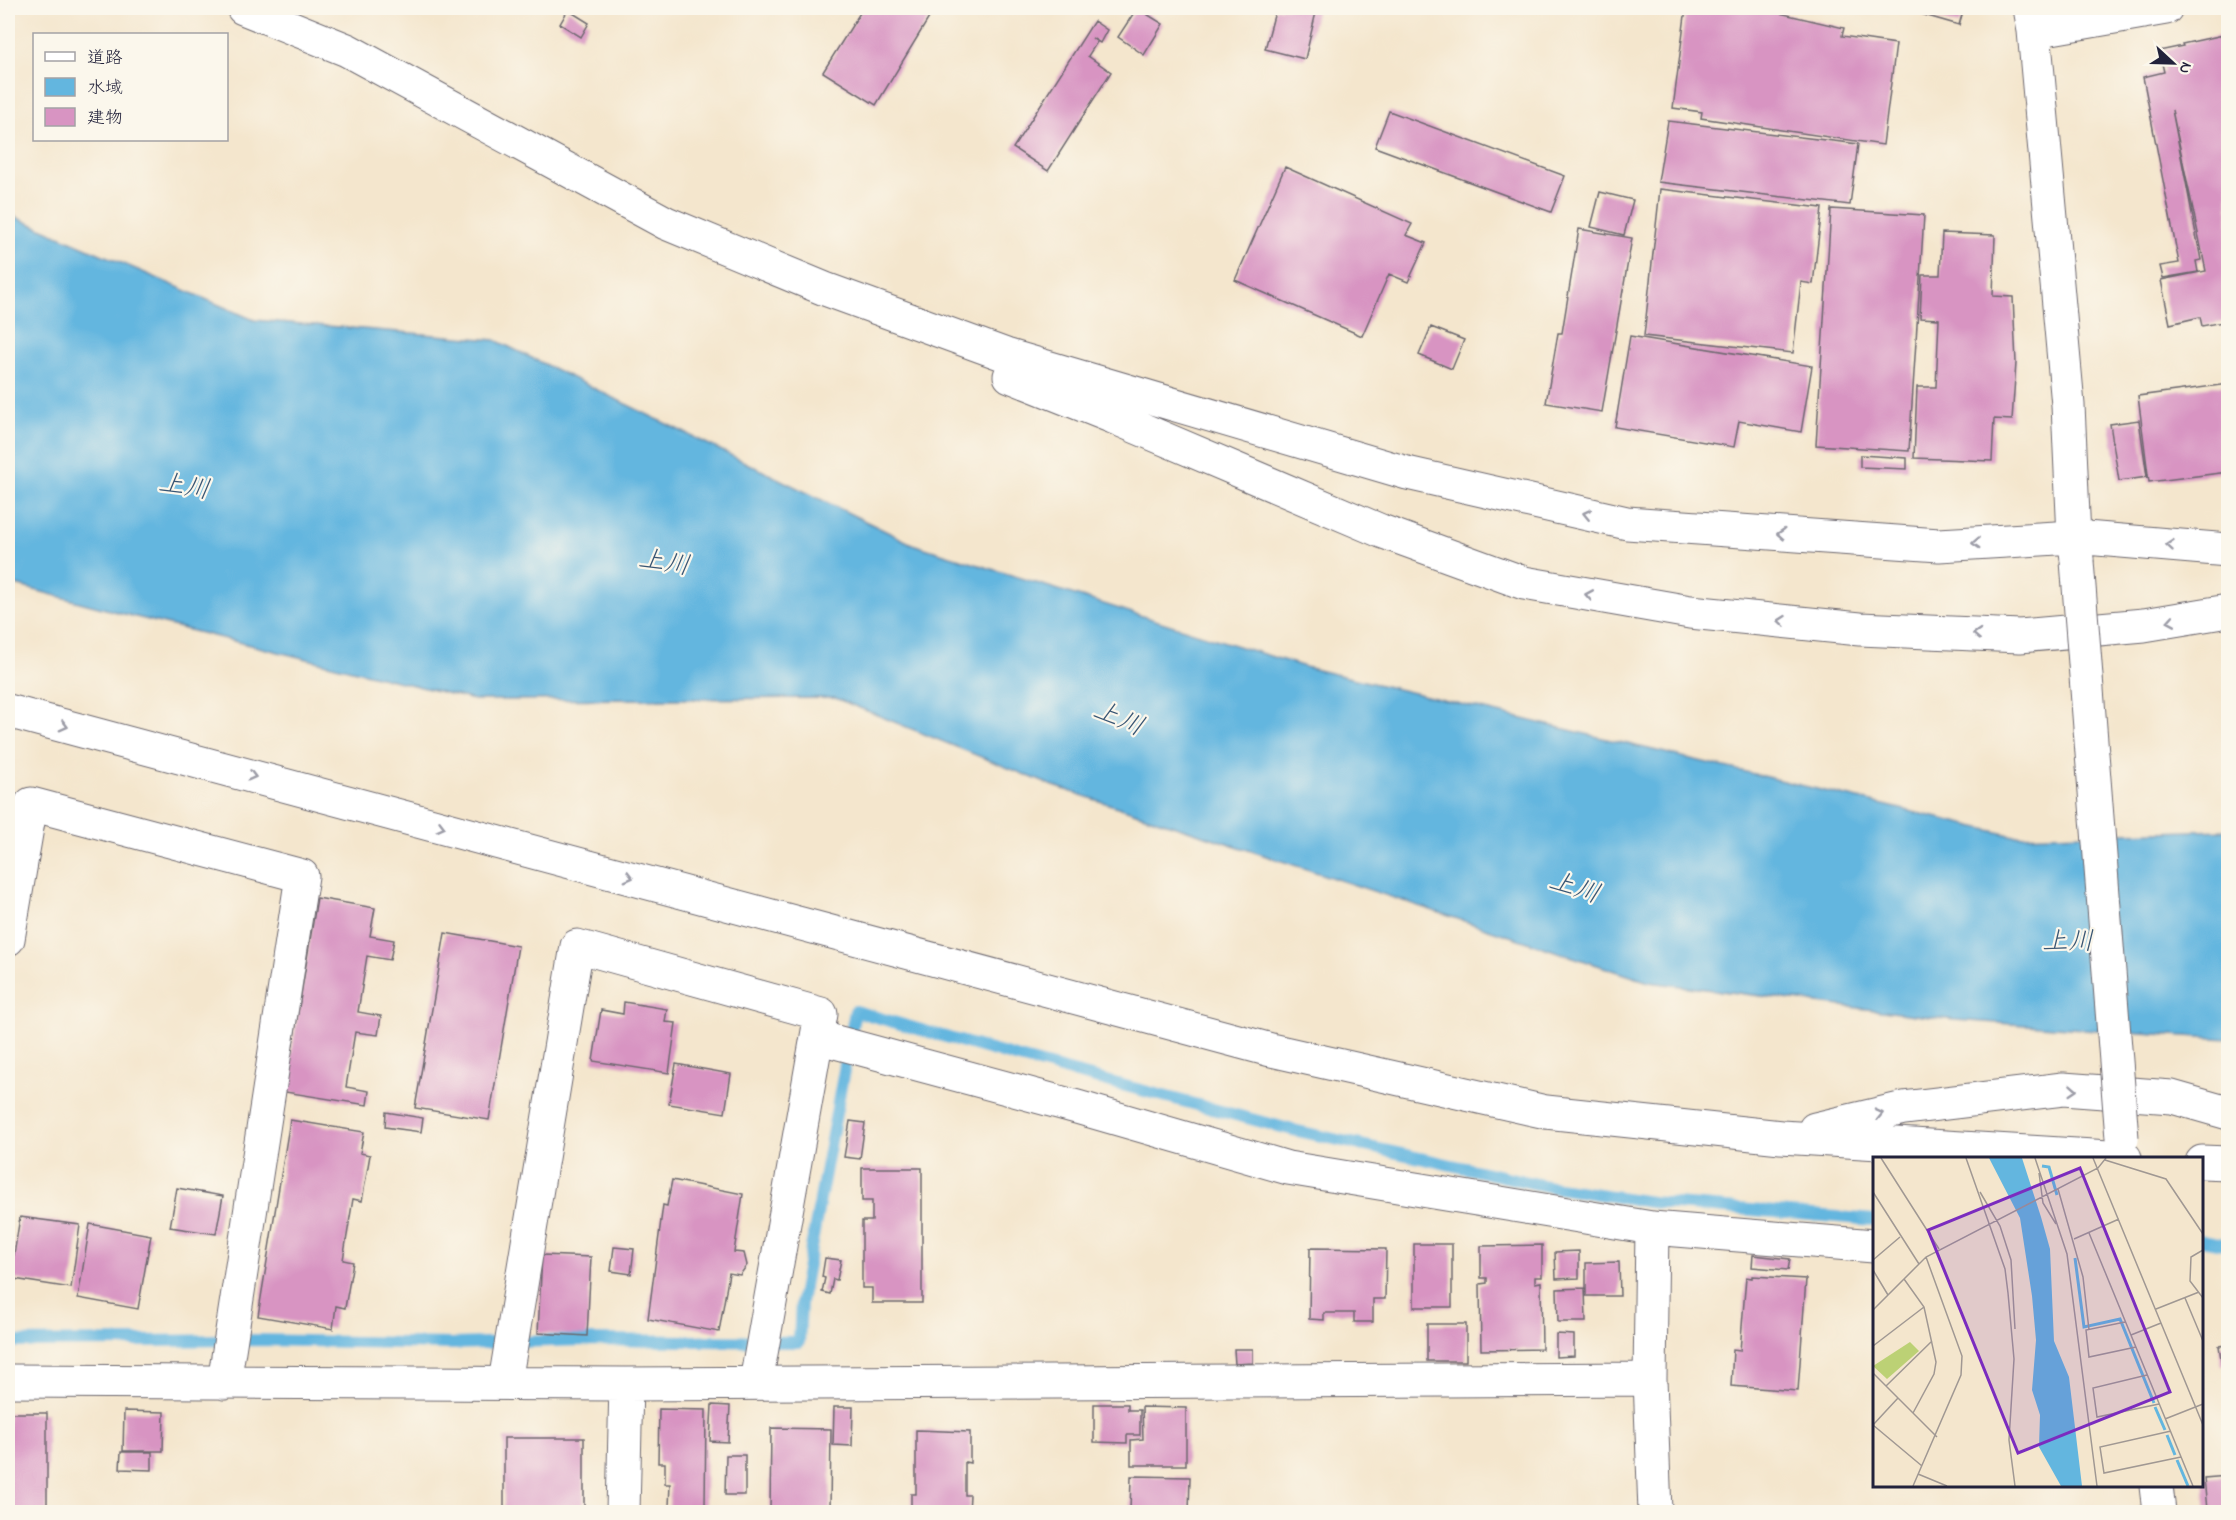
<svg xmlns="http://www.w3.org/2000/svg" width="2236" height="1520" viewBox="0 0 2236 1520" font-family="'Indie Flower','Klee One',sans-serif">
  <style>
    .water { fill: #63b6df; stroke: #426c8d; stroke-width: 1.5 }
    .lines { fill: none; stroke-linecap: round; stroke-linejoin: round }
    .stream { stroke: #63b6df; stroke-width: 12 }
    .building { fill: #d894c2 }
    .minor-casing { stroke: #6c676e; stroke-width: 35 }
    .minor { stroke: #fff; stroke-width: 33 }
    .minor-bridge-casing { stroke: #6c676e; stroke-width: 35; stroke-linecap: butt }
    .minor-bridge { stroke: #fff; stroke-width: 33 }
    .oneway { stroke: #9c9ca7 }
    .labels { text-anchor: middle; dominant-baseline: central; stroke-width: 4.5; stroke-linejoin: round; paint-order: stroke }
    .water-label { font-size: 26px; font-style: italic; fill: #395674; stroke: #fbf7ec }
    .inset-river { fill: none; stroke: #63b6df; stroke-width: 3 }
    .inset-road { fill: none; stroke: #a09893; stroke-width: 1.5 }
    .view { fill: #7b2cbf; fill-opacity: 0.15; stroke: #7b2cbf; stroke-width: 3 }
    .inset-edge { fill: none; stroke: #22223b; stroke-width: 3 }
  </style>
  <rect width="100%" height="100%" fill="#fbf7ec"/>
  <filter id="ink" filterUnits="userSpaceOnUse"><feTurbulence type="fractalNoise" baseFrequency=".0167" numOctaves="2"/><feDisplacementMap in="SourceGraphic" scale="12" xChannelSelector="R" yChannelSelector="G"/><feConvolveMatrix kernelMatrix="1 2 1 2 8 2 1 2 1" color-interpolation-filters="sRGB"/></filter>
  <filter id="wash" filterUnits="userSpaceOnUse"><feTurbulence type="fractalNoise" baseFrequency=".008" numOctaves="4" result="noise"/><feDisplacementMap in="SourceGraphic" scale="24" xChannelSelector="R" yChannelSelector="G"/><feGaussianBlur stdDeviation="1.35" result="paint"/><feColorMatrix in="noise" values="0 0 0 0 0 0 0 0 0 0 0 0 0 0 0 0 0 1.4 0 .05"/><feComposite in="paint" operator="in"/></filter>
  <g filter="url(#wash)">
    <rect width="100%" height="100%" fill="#f4e6cd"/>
    <path class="water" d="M8,214l246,106 241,20 417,204 393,123 709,169 214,-6v209l-273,-19 -306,-38 -601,-198 -213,-86 -361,2 -342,-84 -124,-33z"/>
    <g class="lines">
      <path class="stream" d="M2202,1240l26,5
        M8,1342l251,-2 193,4 134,-4 213,2 2,-40 54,-291 164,47 274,72 258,57 100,15 223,18"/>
    </g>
    <g id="blocks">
      <path class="building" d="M863,8h72l-59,97 -53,-33z
        M1137,8l26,16 -19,31 -26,-18z
        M1276,8h41l-12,51 -40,-10z
        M1686,8h72l86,20 -2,8 54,8 -13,101 -182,-27 1,-6 -29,-4z
        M1900,8h64l-5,17z
        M568,10l21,13 -8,14 -21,-13z
        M1094,21l13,9 -7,13 -8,-5 5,4 -9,14 23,16 -63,99 -35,-23z
        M2228,34v287l-26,5 -2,-9 -30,7 -9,-44 45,-9 -34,-161 29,150 -5,1 2,11 -35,6 -3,-12 19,-3 -36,-186 21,-5 -5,-21 24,-5 -1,-2z
        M1389,111l176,65 -14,36 -176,-65z
        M1668,121l190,23 -8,61 -192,-23z
        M1285,167l127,57 -6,11 20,8 -18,39 -19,-8 -27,62 -127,-56z
        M1660,189l162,19 -9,76 -12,-2 -8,71 -149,-17z
        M1600,192l33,8 -9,35 -33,-8z
        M1831,209l93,6 -15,236 -93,-6z
        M1579,229l53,9 -30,174 -56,-9 12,-70h4z
        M1942,233l53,2 -2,61 20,1 3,66 -4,57 -18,-1 -2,42 -78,-3 3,-71h19l3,-68 -19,-1 2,-43h18z
        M1431,327l33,13 -12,29 -33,-14z
        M1630,336l182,30 -11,66 -62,-11 -5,26 -119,-20z
        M2228,384v88l-79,10 -11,-86z
        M2139,420l8,57 -28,4 -9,-57z
        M1860,455l47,3v11l-47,-2z
        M317,898l58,10 -5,28 24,4 -4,20 -23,-4 -9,56 23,4 -3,19 -23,-3 -9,55 23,4 -2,14 -82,-13z
        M445,933l73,13 -29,174 -74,-12z
        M624,1002l43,7 -2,13 11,1 -7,50 -76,-12 8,-51 22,4z
        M676,1064l55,10 -6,39 -56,-9z
        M386,1112l37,6 -2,14 -36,-5z
        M290,1120l74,12 -4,21 10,2 -8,46 -9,-2 -10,61 10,2 -8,46 -9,-2 -3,23 -75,-13z
        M850,1121l15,2 -5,36 -16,-2z
        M862,1168h60v135h-50v-15h-10v-67h10v-20h-10z
        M672,1180l71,14 -9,58 10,1 3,12 -7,10 -11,-2 -10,59 -71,-13 15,-114 4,1z
        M177,1188l46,8 -7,38 -46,-7z
        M20,1217l60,8 -9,63 -63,-10 1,-23h5z
        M90,1224l61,11 -13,74 -60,-11z
        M1414,1244h38v63h-38z
        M1542,1245v32h-7v6l6,-1 1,67 -61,1 -1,-66 7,-1v-5h-6v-32z
        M614,1247l20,2 -3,25 -20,-3z
        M1310,1248l76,1 -1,50h-12v23h-19v-9h-30v7l-15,-1z
        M1579,1251v27l-23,1 -1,-27z
        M542,1255l49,2 -4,79 -49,-3z
        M1753,1255l37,4 -2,11 -36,-3z
        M825,1258l16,2 -4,20 -4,-1 -3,15 -8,-2 3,-14 -3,-1z
        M1619,1262l1,34h-34v-33z
        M1752,1276l54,3 -8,112 -67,-5 2,-36 7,1 6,-74 6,1z
        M1585,1288l1,34h-28l-1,-33z
        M1427,1324h39v37h-39z
        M1556,1334l18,1v21l-18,1z
        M2228,1345v19l-6,1 -3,-19z
        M1234,1349h19v14l-18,1z
        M1094,1404h34v6h12v25h-13v8l-33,-1z
        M712,1405l18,1 -2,36 -18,-1z
        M834,1407h19l-1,39 -19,-1z
        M1142,1407l44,1v57h-55v-25l12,-1z
        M659,1409l47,1 -1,97h-36l1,-23h-5v-21h-7z
        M124,1411l40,1 -1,39h-40z
        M8,1413h39v99h-39z
        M771,1428l60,1 -1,83h-60z
        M916,1430l54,2v31l-5,-1v33h5l-1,17h-58v-18h5z
        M504,1438h80v74h-80z
        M121,1452h31v18l-32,-1z
        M726,1455h19v40h-20z
        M1131,1476l59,1 -1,35h-59z
        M2228,1476v32l-21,2 -3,-32z"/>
    </g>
  </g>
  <g filter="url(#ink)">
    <use href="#blocks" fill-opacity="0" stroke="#6c676e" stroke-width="1.5"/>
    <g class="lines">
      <g class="minor-casing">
        <path id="minor" d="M243,8l104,42 319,173 159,66 181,66 401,118 220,50 312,22 135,-8 154,13
          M2030,8l4,23 34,374 6,132 3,22
          M2034,31l132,-23
          M1010,376l103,41 268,114 143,52 166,29 170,17 160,7 124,-11 84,-14
          M8,711l1263,339 275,62 235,25 344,21
          M8,939l23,-135 271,72 -78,507
          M817,1037l260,70 211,61 364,60 222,18
          M1815,1129l89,-21 159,-19 109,8 56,16
          M2202,1162l26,1
          M1652,1228l-2,151 5,133
          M8,1381l618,3 1024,-5
          M505,1382l72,-436 244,68 -65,368
          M2156,1486l3,26
          M623,1512l3,-128"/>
      </g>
      <use href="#minor" class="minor"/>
      <g class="minor-bridge-casing">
        <path id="minor-bridge" d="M2077,561l45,577"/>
      </g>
      <use href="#minor-bridge" class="minor-bridge"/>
    </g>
    <defs><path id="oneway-chevron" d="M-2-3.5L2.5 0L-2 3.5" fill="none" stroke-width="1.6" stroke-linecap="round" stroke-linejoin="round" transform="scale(1.5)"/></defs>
    <g class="oneway">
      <use href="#oneway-chevron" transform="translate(1587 514) rotate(-167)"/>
      <use href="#oneway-chevron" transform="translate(1781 534) rotate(-176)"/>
      <use href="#oneway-chevron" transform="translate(1976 543) rotate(177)"/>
      <use href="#oneway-chevron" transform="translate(2170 545) rotate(-175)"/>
      <use href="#oneway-chevron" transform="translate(1589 595) rotate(-170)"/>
      <use href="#oneway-chevron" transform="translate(1782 621) rotate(-174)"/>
      <use href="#oneway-chevron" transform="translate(2171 621) rotate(170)"/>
      <use href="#oneway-chevron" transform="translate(1977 634) rotate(-177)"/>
      <use href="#oneway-chevron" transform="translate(64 726) rotate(15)"/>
      <use href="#oneway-chevron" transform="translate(252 776) rotate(15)"/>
      <use href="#oneway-chevron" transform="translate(441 827) rotate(15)"/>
      <use href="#oneway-chevron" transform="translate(629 877) rotate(15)"/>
      <use href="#oneway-chevron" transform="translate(2073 1090) rotate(4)"/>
      <use href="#oneway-chevron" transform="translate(1879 1114) rotate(-13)"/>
    </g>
  </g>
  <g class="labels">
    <g class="water-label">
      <text transform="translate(184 488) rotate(9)">上川</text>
      <text transform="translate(664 564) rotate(9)">上川</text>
      <text transform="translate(1118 720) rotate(23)">上川</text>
      <text transform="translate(1574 889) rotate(18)">上川</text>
      <text x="2068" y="943">上川</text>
    </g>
  </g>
  <g transform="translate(1873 1157)">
    <rect width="330" height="330" fill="#f4e6cd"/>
    <path d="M37,185l9,9 -32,28 -14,-13z" fill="#bcd175"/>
    <path d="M116,1h33l19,59 9,32 4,92 15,36 13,109h-21l-22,-39 1,-32 -8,-25 4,-50 -4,-44 -12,-78z" fill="#63b6df"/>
    <path class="inset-river" d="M169,9l7,1 8,28M202,101l9,69 36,-8 34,84M282,250l10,23M294,278l8,20M304,303l11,26"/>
    <path class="inset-road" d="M8,1l58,91M93,1l39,111 3,24 6,66 -5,81 6,46M162,1l32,96 30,232M220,1l110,267M232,3l61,19 37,55M166,16l4,30 13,21M185,32l25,88 6,53M0,35l46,72M107,35l20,34 11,34 4,69M216,76l104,253M201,82l45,-20M330,93l-12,7 -1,24 13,17M0,103l27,-23M0,113l15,25M31,122l20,28 12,55 -2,12 -21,39M312,141l18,43M283,152l43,-17M0,153l53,-53 172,-89 8,-10M252,165l-39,8 3,27 47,-10M258,178l30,-12M0,189l51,-39M0,216l64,64M274,218l-54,13 4,29 62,-13M13,229l46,-45M25,241l-25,27 49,41M292,262l38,-15M298,274l-71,16 4,26 77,-16M45,317l29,12M40,329l48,-111 1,-19 -36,-99"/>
    <path class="view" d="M207,11l90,224 -152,61 -90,-223z"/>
    <rect width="330" height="330" class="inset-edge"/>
  </g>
  <rect width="2236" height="1520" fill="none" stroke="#fbf7ec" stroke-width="30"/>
  <rect x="33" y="33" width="195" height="108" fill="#fbf7ec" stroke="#a4a2a5" stroke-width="1.5"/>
  <rect x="45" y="52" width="30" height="9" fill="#ffffff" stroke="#a4a2a5" stroke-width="1.5"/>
  <text x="87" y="63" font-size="18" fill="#22223b">道路</text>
  <rect x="45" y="78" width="30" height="18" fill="#63b6df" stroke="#a4a2a5" stroke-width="1.5"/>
  <text x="87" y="93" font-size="18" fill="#22223b">水域</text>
  <rect x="45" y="108" width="30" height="18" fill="#d894c2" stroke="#a4a2a5" stroke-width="1.5"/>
  <text x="87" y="123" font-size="18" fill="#22223b">建物</text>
  <g transform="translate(2173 63) rotate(112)" stroke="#fbf7ec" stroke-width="4.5" paint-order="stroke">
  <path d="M0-4.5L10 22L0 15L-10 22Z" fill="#22223b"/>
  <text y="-9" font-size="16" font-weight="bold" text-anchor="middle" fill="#22223b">N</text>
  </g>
</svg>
